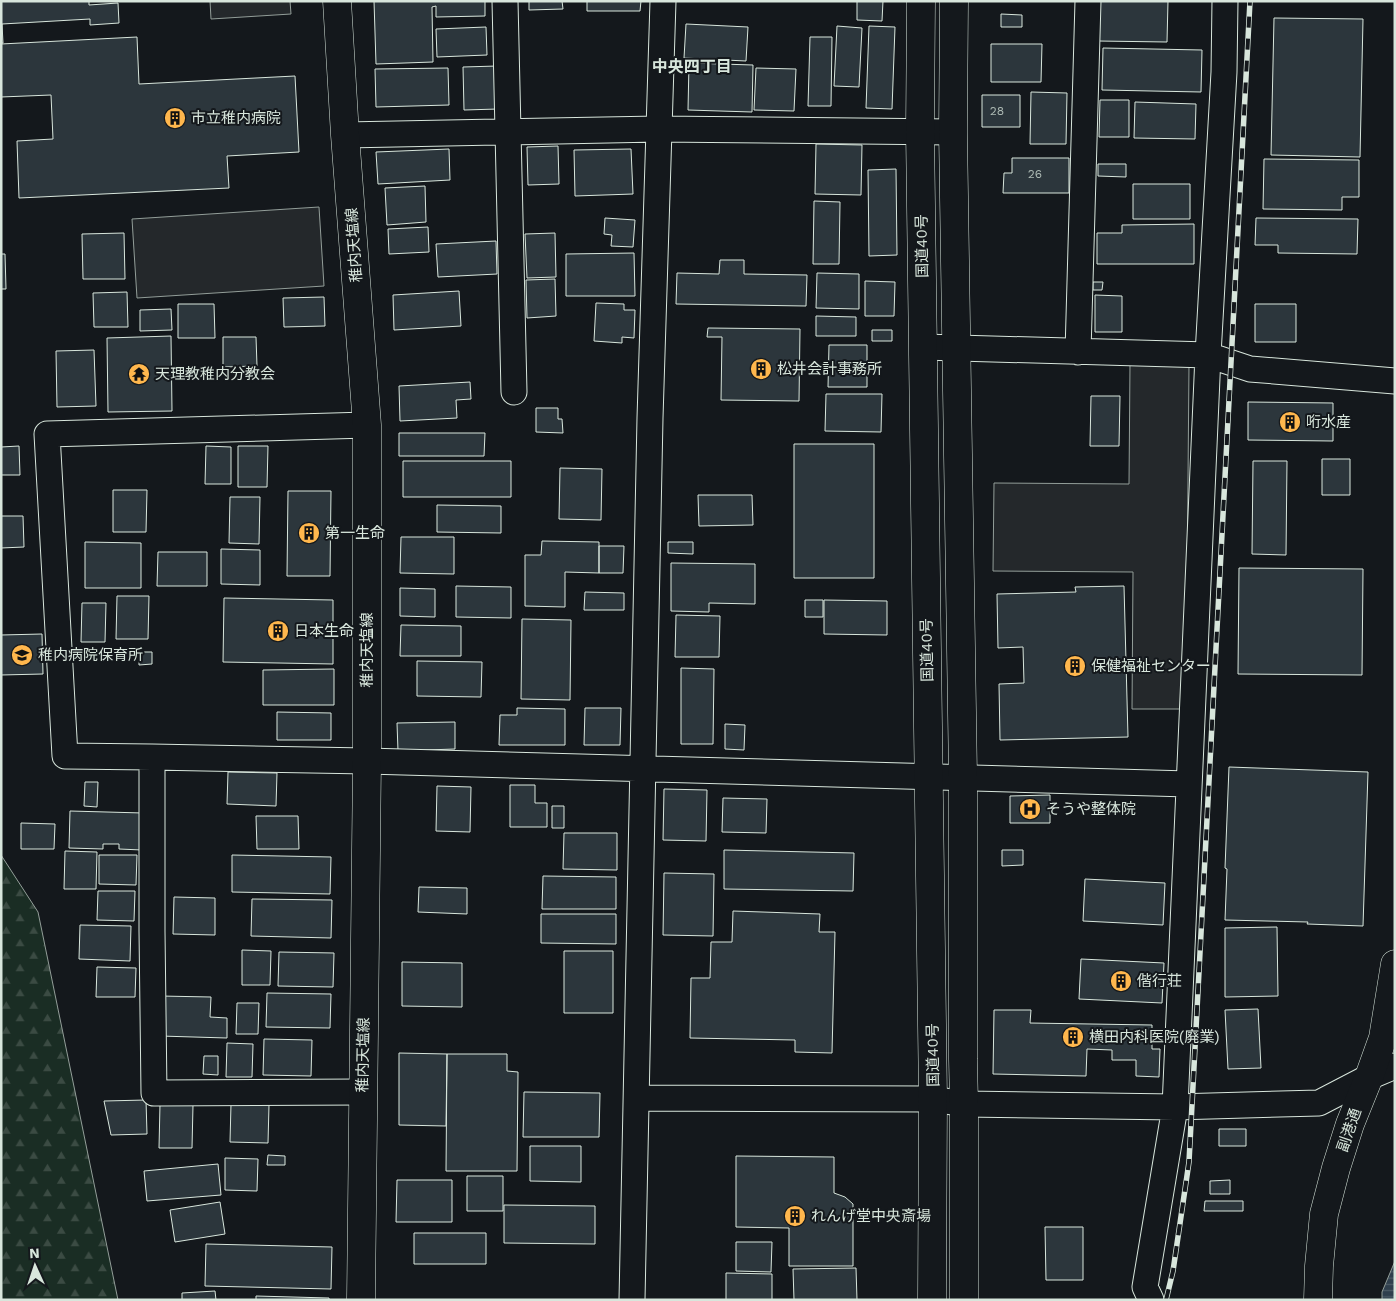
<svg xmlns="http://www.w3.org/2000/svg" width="1396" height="1301" viewBox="0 0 1396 1301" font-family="'Work Sans','Noto Sans JP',sans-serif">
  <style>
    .forest { fill: url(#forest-firs); stroke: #939e99 }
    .parking { fill: #24282b; stroke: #939e99 }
    .water { fill: url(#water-rules); stroke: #939e99 }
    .building { fill: #2c363c; stroke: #d8e6dc }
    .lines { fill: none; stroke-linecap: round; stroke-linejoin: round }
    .minor-casing { stroke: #d8e6dc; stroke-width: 27 }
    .tertiary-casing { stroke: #d8e6dc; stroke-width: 29 }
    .primary-casing { stroke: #d8e6dc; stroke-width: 29 }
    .trunk-casing { stroke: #d8e6dc; stroke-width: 29 }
    .minor { stroke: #14181c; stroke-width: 25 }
    .tertiary { stroke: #14181c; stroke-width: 28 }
    .primary { stroke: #14181c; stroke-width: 28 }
    .trunk { stroke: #14181c; stroke-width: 28 }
    .rail-casing { stroke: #d8e6dc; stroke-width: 5.5 }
    .rail { stroke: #14181c; stroke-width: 4; stroke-dasharray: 11; stroke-linecap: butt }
    .labels { text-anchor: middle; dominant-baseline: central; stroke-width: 4; stroke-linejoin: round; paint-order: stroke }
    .number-label { font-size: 12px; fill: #adbab4 }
    .poi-label { font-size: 15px; fill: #d8e6dc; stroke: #14181c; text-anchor: start }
    .street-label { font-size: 15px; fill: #d8e6dc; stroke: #14181c }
    .neighbourhood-label { font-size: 16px; font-weight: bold; fill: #d8e6dc; stroke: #14181c }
  </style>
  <defs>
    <pattern id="forest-firs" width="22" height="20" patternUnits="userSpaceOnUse" patternTransform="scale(1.25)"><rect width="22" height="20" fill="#1a2d24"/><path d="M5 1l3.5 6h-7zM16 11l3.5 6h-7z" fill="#3b4b43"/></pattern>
    <pattern id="water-rules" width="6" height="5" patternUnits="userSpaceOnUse" patternTransform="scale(1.25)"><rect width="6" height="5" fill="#2f3f4d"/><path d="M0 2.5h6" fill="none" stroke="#4c5b66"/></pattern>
  </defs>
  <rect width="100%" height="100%" fill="#14181c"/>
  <path class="forest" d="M1,855l37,57 80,388h-117z"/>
  <path class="parking" d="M210,1h80l1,13 -80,5z
    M319,207l5,79 -187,12 -5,-79z
    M1130,364l59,1 -3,344h-54l1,-137 -140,-1 1,-88 135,1z"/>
  <path class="water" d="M1395,1261v39h-13v-8z"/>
  <path class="building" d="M1,1h88v4l29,-2 1,20 -29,2v-6l-88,5 1,19h-2z
    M374,1h111v15l-49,1v-11l-4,1 1,55 -57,2z
    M529,1h33l1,8 -34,1z
    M587,1h54l-1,10h-53z
    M857,1h26l-1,20 -25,-1z
    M1099,1h69l-1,41 -69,-1z
    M1001,14l21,1v12h-21z
    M1274,18l89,1 -3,138 -89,-2z
    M686,24l62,3 -2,34 -62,-3z
    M837,26l25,2 -3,59 -25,-1z
    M869,26l26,1 -3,82 -26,-1z
    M486,27l1,28 -50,2 -1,-28z
    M137,37l2,47 156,-8 4,76 -72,4 2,32 -210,10 -2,-57 36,-2 -2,-44 -50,2v-53z
    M810,37h22l-1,69h-23z
    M991,44h51l-1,38h-50z
    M1103,48l99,2 -1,42 -99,-2z
    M689,63l64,2 -1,47 -64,-2z
    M497,66l1,43 -34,1 -1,-43z
    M448,68l1,37 -73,2 -1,-38z
    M756,68l40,1 -2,42 -40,-1z
    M1031,92l36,1 -1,51h-36z
    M982,95h38v32h-38z
    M1100,100h29v37h-30z
    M1135,102l61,2 -1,35 -61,-1z
    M816,144l46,1 -1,50 -46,-1z
    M558,146l1,38 -31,1 -1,-38z
    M449,149l1,31 -72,4 -2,-32z
    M631,149l2,45 -58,2 -1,-46z
    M1012,158h57v35h-66l1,-20h8z
    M1264,159l95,1v37h-17v13l-79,-1z
    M1098,164h28v13l-28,-1z
    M896,169l1,86 -28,1 -1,-86z
    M1133,184h57v35h-57z
    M425,186l1,36 -39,3 -2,-37z
    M814,201l26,1 -1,62h-26z
    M605,218l30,2 -2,27 -22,-1 1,-11 -8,-1z
    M1256,218l102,1 -1,35 -79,-1v-8h-23z
    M1194,224v40h-97v-31h25v-8z
    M428,227l1,25 -40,2 -1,-25z
    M124,233l1,46h-42l-1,-45z
    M555,233l1,44 -29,1 -2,-44z
    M496,241l1,33 -59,3 -2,-33z
    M634,253l1,43h-69v-42z
    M1,254h4l1,35h-5z
    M720,260h24v14l63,1 -1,31 -130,-2 1,-31 42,1z
    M817,273l42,1v35l-43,-1z
    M555,279l1,37 -29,2 -1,-38z
    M865,281l30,1 -1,34h-29z
    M1093,282h10l-1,8h-9z
    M459,291l2,35 -67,4 -1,-35z
    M127,292l1,35h-34l-1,-34z
    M1095,295l27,1v36h-27z
    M324,297l1,29 -41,1 -1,-29z
    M596,303l28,1v6h11l-1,28 -12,-1v6l-28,-2z
    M178,304h36l1,34h-37z
    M1255,304h41v38h-41z
    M171,309l1,21 -32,1v-21z
    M816,316l40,1v19h-40z
    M708,328l92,1 -1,72 -78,-1 1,-63h-15z
    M872,330h20v11h-20z
    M171,336l1,75 -64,1 -1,-74z
    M223,337h33l1,29 -34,1z
    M829,345h38v42h-39z
    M94,350l2,56 -39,1 -1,-56z
    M470,382l1,17 -15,1 1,18 -57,3 -1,-35z
    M826,394h56l-1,38 -56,-1z
    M1091,396h29l-1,50h-29z
    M1248,402l85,1v38l-85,-1z
    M536,408h22v11h4l1,14 -27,-1z
    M399,433h86l-1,23h-85z
    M794,444h80v134h-80z
    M19,446l1,29h-19v-28z
    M206,446l25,1v37h-26z
    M238,446h30l-1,41h-29z
    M1322,459h28v36h-28z
    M403,461h108v36h-108z
    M1253,461h34l-1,94 -34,-1z
    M560,468l42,1 -1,51 -42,-1z
    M113,490h34l-1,42h-33z
    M288,491h43l-1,85h-43z
    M698,495h54l1,30 -54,1z
    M230,497h30l-1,47 -30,-1z
    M437,505l64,1v27l-64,-1z
    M1,516h22l1,31 -23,1z
    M401,537h53v37l-54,-1z
    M542,541l57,1v31l-34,-1v35l-40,-1v-51h16z
    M85,542l56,1v45h-56z
    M668,542h25v12l-25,-1z
    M599,546h25l-1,27h-24z
    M221,549l39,1v35l-39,-1z
    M158,552h49v34h-50z
    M671,563l84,1v40l-46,-1v9l-38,-1z
    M1239,568l124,1 -1,106 -124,-1z
    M456,586l55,1v31l-55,-1z
    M1124,586l4,151 -128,3 -1,-56 25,-1 -1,-36 -25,1 -1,-54 79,-2 -1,-5z
    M400,588l35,1v28l-35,-1z
    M585,592l39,1v17h-40z
    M117,596h32l-1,43h-32z
    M224,598l109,2v64l-110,-2z
    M805,600h18v17h-18z
    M824,600l63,1v34l-63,-1z
    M82,603h24l-1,39h-24z
    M676,615l44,1 -1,41h-44z
    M522,619l49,1 -1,80 -49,-1z
    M401,625l60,1v30h-61z
    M42,634l1,40 -42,1v-40z
    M139,652h13v12l-13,1z
    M417,661l65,1 -1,35 -64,-1z
    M681,668l33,1 -1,75h-32z
    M334,669v36h-71v-35z
    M517,708l48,1v36h-66l1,-30h17z
    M585,708h36l-1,37h-36z
    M277,712l54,1v27h-54z
    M455,722v27l-57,2 -1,-28z
    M725,724l20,1 -1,25 -19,-1z
    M1229,767l139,5 -5,154 -56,-2 1,-2 -83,-2 2,-51 -2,-1z
    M228,772l49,1 -1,33 -49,-2z
    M85,782h13l-1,25 -13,-1z
    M510,785h25v18h12v24h-37z
    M437,786l34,1 -1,45 -34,-1z
    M664,789l43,1 -1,51 -43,-1z
    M1050,795v28h-40v-27z
    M723,798l44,1 -1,34 -44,-1z
    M552,806h12v22h-12z
    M70,811l73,2 -1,37 -23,-1v-5h-16v5l-34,-1z
    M256,816h42l1,33h-42z
    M21,823l34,1 -1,25h-33z
    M564,833h53v37l-54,-1z
    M724,850l130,3 -1,38 -129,-2z
    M1002,850h21v15l-21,1z
    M65,851l32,1 -1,37h-32z
    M99,855h38l-1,30 -37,-1z
    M232,855l99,2 -1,37 -98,-2z
    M664,873l50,1 -1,62 -50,-1z
    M543,876l73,1v32h-74z
    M1085,879l80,4 -2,42 -80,-4z
    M419,887l48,1v26l-49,-2z
    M98,891h37l-1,30 -37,-1z
    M174,897l41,1v37l-42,-1z
    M252,899l80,1 -1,38 -80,-2z
    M733,911l87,3 -1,18h16l-3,121 -37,-1v-12l-105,-2 1,-60h19l1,-36h21z
    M541,914h75v30l-75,-1z
    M80,925l51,1 -1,35 -51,-2z
    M1277,927l1,69 -53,1v-69z
    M242,950l29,1 -1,34h-28z
    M564,951h49v62h-49z
    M279,952l55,1 -1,34 -55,-1z
    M1081,959l83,4 -2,40 -83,-4z
    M402,962l60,1v44l-60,-1z
    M97,967l39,1 -1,29h-39z
    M267,993l64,1 -1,34 -64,-1z
    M160,996l51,1 -1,20 17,1v20l-67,-2z
    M237,1003h22l-1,31h-22z
    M1258,1009l3,59 -33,1 -3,-59z
    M994,1010h37l-1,13 122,2v24h8l-1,28 -23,-1v-16h-24v-10l-25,-1 -1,27 -93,-2z
    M264,1039l48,1 -1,36 -48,-1z
    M227,1043l26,1 -1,33h-26z
    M399,1053l48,1 -1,72 -47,-1z
    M447,1054h60v17l11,1 -1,99h-71z
    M204,1056h14v19l-15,-1z
    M524,1092l76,1 -1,44h-76z
    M146,1100l1,34 -36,1 -7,-34z
    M160,1104l33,1 -1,43h-33z
    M231,1104l38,1 -1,38 -38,-1z
    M1219,1129h27v17h-27z
    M530,1146h51v36l-51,-1z
    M268,1155l17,1v9h-18z
    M736,1156l98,1v36l11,4 8,7v62h-64v-38l-53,-1z
    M225,1158l33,1 -1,32 -32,-1z
    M218,1164l3,31 -74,6 -3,-30z
    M467,1176h36v35h-36z
    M397,1180h55v42h-56z
    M1230,1180v14h-20v-13z
    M1205,1201h38v10h-39z
    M220,1202l5,32 -50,8 -5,-32z
    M504,1205l91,1v38l-91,-1z
    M1045,1227h38v53h-37z
    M414,1233h72v31h-72z
    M736,1242h36l-1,30 -35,-1z
    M206,1244l126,3 -1,42 -126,-3z
    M856,1268l1,32h-63l-1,-31z
    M726,1273l46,1v26h-46z
    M215,1291l1,9h-34v-7z
    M256,1296l73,2v2h-73z"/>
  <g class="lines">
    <g class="minor-casing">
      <path id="minor" d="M505,1l9,391
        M345,135l313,-6 295,3
        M923,347l285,8 42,14 145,12
        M1078,352l10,-351
        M367,425l-320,9 18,322 87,1 215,4 822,23
        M152,757v174l2,162 209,-1
        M637,1098l296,1 31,5 211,3 144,-4 50,-26 26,-11
        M632,1300l18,-882 13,-417
        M1151,1300l-6,-13 30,-180 33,-752 16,-283 1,-71"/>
    </g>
    <g class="tertiary-casing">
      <path id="tertiary" d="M1318,1300l1,-34 5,-52 12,-46 14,-44 19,-47 14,-39 12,-74"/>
    </g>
    <g class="primary-casing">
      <path id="primary" d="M337,1l8,134 22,290v336l-6,539"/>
    </g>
    <g class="trunk-casing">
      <path id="trunk" d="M921,1l-1,130 13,968 -1,201
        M954,1l-1,131 10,645v282l1,45v196"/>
    </g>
    <use href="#minor" class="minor"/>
    <use href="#tertiary" class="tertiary"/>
    <use href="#primary" class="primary"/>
    <use href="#trunk" class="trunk"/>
    <g class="rail-casing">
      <path id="rail" d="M1166,1300l7,-29 16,-109 61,-1161"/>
    </g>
    <use href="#rail" class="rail"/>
  </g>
  <defs>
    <g id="building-disc" transform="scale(1.125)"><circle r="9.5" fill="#ffb74d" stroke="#14181c"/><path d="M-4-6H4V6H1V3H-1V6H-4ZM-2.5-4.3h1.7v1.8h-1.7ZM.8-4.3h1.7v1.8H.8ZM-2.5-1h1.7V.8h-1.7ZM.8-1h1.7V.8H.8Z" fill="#111"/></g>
    <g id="temple-disc" transform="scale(1.125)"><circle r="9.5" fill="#ffb74d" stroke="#14181c"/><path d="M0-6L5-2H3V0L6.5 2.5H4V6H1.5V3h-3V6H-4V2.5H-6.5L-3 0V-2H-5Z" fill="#111"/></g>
    <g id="school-disc" transform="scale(1.125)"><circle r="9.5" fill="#ffb74d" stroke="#14181c"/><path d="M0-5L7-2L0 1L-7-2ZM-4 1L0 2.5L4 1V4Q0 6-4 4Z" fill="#111"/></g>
    <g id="hospital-disc" transform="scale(1.125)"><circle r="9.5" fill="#ffb74d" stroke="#14181c"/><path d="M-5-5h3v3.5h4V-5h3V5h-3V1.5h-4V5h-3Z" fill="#111"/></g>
  </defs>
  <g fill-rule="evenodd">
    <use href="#building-disc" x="175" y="118"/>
    <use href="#building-disc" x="761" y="369"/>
    <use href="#temple-disc" x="139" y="374"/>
    <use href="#building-disc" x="1290" y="422"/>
    <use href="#building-disc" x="309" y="533"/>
    <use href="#building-disc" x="278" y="631"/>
    <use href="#school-disc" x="22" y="655"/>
    <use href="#building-disc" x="1075" y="666"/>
    <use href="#hospital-disc" x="1030" y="809"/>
    <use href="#building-disc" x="1121" y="981"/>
    <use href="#building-disc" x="1073" y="1037"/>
    <use href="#building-disc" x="795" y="1216"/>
  </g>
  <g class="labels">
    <g class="number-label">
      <text x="997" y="111">28</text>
      <text x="1035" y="174">26</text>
    </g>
    <g class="poi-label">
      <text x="191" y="118">市立稚内病院</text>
      <text x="777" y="369">松井会計事務所</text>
      <text x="155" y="374">天理教稚内分教会</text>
      <text x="1306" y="422">哘水産</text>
      <text x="325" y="533">第一生命</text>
      <text x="294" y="631">日本生命</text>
      <text x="38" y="655">稚内病院保育所</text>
      <text x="1091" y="666">保健福祉センター</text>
      <text x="1046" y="809">そうや整体院</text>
      <text x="1137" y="981">偕行荘</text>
      <text x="1089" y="1037">横田内科医院(廃業)</text>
      <text x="811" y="1216">れんげ堂中央斎場</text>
    </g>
    <g class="street-label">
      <text transform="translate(354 245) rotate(-94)">稚内天塩線</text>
      <text transform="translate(922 246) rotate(-91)">国道40号</text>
      <text transform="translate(367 650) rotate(-90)">稚内天塩線</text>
      <text transform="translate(927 650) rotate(-91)">国道40号</text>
      <text transform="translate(363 1055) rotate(-89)">稚内天塩線</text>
      <text transform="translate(933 1055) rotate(-91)">国道40号</text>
      <text transform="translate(1349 1130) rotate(-71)">副港通</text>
    </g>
    <g class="neighbourhood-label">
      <text x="692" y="66">中央四丁目</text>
    </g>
  </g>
  <rect width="1396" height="1301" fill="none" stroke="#d8e6dc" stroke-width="5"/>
  <g transform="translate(35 1266) rotate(357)" stroke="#14181c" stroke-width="4" paint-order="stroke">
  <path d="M0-4L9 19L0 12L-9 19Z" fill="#d8e6dc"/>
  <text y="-8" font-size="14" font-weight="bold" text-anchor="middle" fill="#d8e6dc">N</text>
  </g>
</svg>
